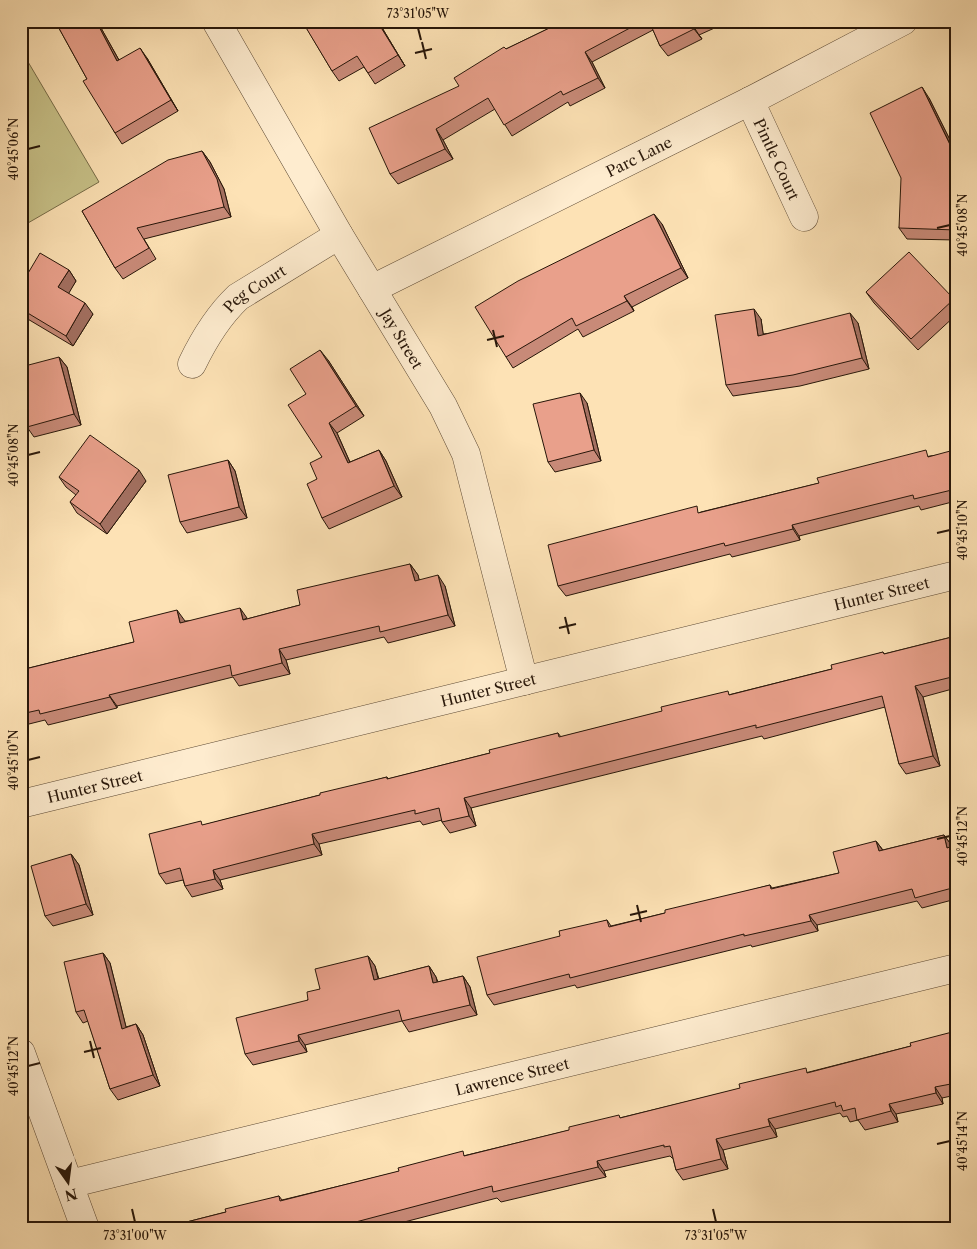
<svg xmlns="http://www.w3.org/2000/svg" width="977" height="1249" viewBox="0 0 977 1249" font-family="'Libre Caslon Text',serif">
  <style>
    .green { fill: #c7c188; stroke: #776c48 }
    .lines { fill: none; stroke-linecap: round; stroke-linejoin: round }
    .minor-casing { stroke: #5c4934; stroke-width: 29 }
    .minor { stroke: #feeccf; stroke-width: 28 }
    .wall { fill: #c88a78; stroke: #271609 }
    .shaded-wall { fill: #a37061; stroke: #271609 }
    .building { fill: #e9a08b; stroke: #271609 }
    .ticks { fill: none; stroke: #271609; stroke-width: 2 }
    .labels { text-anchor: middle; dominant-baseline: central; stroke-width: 4.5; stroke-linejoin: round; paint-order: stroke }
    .street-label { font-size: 15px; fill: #271609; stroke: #feeccf }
    .neatline { fill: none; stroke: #271609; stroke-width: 2 }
    .ticks-label { font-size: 12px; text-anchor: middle; fill: #271609 }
  </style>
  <rect width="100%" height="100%" fill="#fde2b5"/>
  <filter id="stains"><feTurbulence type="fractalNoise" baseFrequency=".004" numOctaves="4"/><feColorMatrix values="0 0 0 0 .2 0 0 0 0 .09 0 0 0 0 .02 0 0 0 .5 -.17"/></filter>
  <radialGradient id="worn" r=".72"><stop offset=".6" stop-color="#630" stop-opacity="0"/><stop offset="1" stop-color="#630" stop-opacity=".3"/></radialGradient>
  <path class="green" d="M21,50l78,132 -78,45z"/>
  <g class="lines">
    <g class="minor-casing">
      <g id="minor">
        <path id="s1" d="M216,21l123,214 104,171 23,48 58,227"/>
        <path id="s2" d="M750,101l54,116"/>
        <path id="s3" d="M372,289l378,-188 153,-80"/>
        <path id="s4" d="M192,364c12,-25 26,-48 46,-67l101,-62"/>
        <path id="s5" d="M21,804l935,-229"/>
        <path d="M21,1053l64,175"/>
        <path id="s6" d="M69,1184l887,-216"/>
      </g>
    </g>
    <use href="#minor" class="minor"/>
  </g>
  <path class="wall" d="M55,21h58l-12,7 18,32 28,-2 31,53 -56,33 -7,-11 -28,-54z
    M301,21h77l27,45 -30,18 -11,-17 -25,14 -7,-10 -29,-49 -1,1z
    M564,21h166l-31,14 3,4 -34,17 -8,-10 -7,-16 -61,32 13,26 -35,18 -2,-4 -56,34 -17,-27 -52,31 10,19 -55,25 -8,-10 69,-88 47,-37z
    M929,98l27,54v88l-49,-1 -8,-11z
    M202,151l8,11 14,27 7,28 -87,22 12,20 -33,20 -8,-11 -33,-57z
    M662,224l26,54 -56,29 2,4 -51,26 -5,-8 -65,39 -7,-11z
    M69,270l7,11 -8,12 25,21 -20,32 -52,-31v-30z
    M866,292l88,7 2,3v13l-38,35 -44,-47z
    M761,319l2,15 95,-11 11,46 -69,17 -67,10 -7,-11z
    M59,357l8,10 14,58 -47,12 -7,-10z
    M328,360l36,56 -27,17 13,29 29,-12 7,11 16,36 -73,32 -7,-11 -5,-39 5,-22 -16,-63z
    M587,403l14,58 -46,11 -7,-10z
    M956,453v48l-35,9 -2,-4 -120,30 1,4 -68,17 -2,-3 -164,42 -8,-10 143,-74 229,-56z
    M228,460l7,11 12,47 -60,15 -7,-11z
    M59,477l87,4 -39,53 -30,-21 -7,-11 6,-7 -10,-8z
    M410,564l8,11 1,5 26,6 10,40 -67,17 -4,-6 -98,23 4,14 -51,12 -6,-9 -116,29v2l-69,17 -3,-5 -24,6v-56l113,-28 51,-21 62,-2 53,-14z
    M956,636v52l-33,9 17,69 -34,8 -7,-10 -14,-57 -121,32 -2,-3 -291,72 5,18 -26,7 -8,-11v-2l-19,5 -3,-4 -101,23 3,11 -102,25 3,9 -31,8 -7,-11 -2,-6 -17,4 -7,-10 45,-49 116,-30 67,-18 1,2 102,-26 68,-20 3,4 271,-68 51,-17 1,2z
    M944,835l8,11 4,-1v54l-34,9 -5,-7 -100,24 1,6 -66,16 -1,-2 -174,43 -2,-3 -81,20 -7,-10 73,-59 47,-16 4,6 54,-13 105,-28 2,3 67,-15 37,-32 7,9z
    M71,854l8,11 14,50 -40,11 -8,-10z
    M103,953l7,10 16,64 10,-3 7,11 17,51 -42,14 -8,-11 -22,-68 -5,2 -7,-11z
    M368,956l7,10 4,13 50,-13 7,11 2,5 25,-6 7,11 7,28 -68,17 -7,-11 -97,24 2,7 -54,13 -8,-11 75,-65z
    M956,1031v64l-14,3 1,6 -47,10 2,8 -33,8 -7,-10 -8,2 -3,-6 -4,1 -3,-4 -65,16 2,8 -54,13 5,19 -45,11 -7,-10 -3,-12h-1l-2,-2 -66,15 2,6 -105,25 -4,-4 -116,30h-218l63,-16 53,-16 3,4 527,-128 102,-26z"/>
  <path class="shaded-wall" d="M96,21l5,7 24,43 -8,-10z
    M377,21h1l27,45 -7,-11z
    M692,24l7,11 3,4 -8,-10z
    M140,48l7,10 31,53 -7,-11z
    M585,52l7,10 13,26 -7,-10z
    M922,87l7,11 27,54v4z
    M436,129l7,11 10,19 -8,-10z
    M202,151l8,11 14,27 7,28 -7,-10z
    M654,214l8,10 26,54 -7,-10z
    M69,270l7,11 -10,17 -8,-11z
    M624,296l8,11 2,4 -7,-10z
    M85,303l8,11 -20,32 -7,-10z
    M754,309l7,10 4,27 -7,-10z
    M850,313l8,10 11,46 -7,-11z
    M320,350l8,10 36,56 -8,-10z
    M59,357l8,10 14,58 -7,-11z
    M580,393l7,10 14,58 -7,-11z
    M329,423l8,10 18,41 -7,-11z
    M379,450l7,11 16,36 -8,-11z
    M228,460l7,11 12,47 -8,-11z
    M139,470l7,11 -39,53 -7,-10z
    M792,525l7,11 1,4 -7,-11z
    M410,564l8,11 4,17 -7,-11z
    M438,575l7,11 10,40 -7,-11z
    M240,608l7,10 -4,2z
    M177,610l8,11 3,12 -8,-10z
    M279,649l7,11 4,14 -8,-11z
    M915,686l8,11 17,69 -7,-10z
    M109,695l8,11v2l-7,-11z
    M464,798l7,10 5,18 -7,-10z
    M312,834l7,10 3,11 -8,-11z
    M944,835l8,11 3,12 -8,-10z
    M876,841l8,11 -5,-1z
    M71,854l8,11 14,50 -7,-11z
    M213,870l7,10 3,9 -8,-10z
    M809,915l8,10 1,6 -7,-10z
    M103,953l7,10 19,76 -7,-10z
    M368,956l7,10 6,25 -7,-11z
    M429,966l7,11 4,17 -7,-11z
    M463,976l7,11 7,28 -7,-10z
    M136,1024l7,11 17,51 -7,-11z
    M298,1035l7,10 2,7 -8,-11z
    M935,1087l7,11 1,6 -7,-11z
    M889,1104l7,10 2,8 -7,-11z
    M768,1119l7,10 2,8 -7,-11z
    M716,1139l7,11 5,19 -7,-10z
    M597,1161l7,10 2,6 -8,-10z"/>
  <path class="building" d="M55,21h41l21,40 23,-13 31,52 -56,33 -32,-52 4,-2z
    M302,21h75l21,34 -30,18 -11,-17 -25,15z
    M564,21h79l-58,31 13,26 -35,17 -2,-4 -57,34 -16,-27 -52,31 9,20 -55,25 -21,-46 90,-42 -5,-8 50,-31 2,2z
    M649,21h50l-7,3 2,5 -34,17z
    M922,87l33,68h1v75l-57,-2 2,-50 -31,-65z
    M202,151l15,28 7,28 -87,21 12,20 -34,20 -33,-57 86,-51z
    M654,214l27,54 -57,28 3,5 -51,25 -4,-8 -66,39 -31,-50 43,-26z
    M909,252l45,47 -43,40 -45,-47z
    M40,253l29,17 -11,17 27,16 -19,33 -45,-27v-24z
    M754,309l4,27 92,-23 12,45 -69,17 -67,10 -11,-70z
    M320,350l36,56 -27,17 19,40 31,-13 15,36 -72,32 -15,-34 10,-5 -7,-16 12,-6 -34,-52 18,-11 -16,-25z
    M59,357l15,57 -47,13 -6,-21v-39z
    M580,393l14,57 -46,12 -15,-58z
    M90,435l49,35 -39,54 -30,-22 9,-11 -20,-14z
    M926,450l2,7 26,-7 2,7v32l-42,10 -1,-4 -121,30 1,4 -68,17 -1,-3 -166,43 -10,-41 149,-39 1,7 121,-30 -2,-5z
    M228,460l11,47 -59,15 -12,-47z
    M410,564l5,17 23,-6 10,40 -68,17 -1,-6 -100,23 3,14 -50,13 -2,-11 -121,30 1,2 -70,17 -1,-4 -18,4v-44l113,-28 -5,-20 48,-12 3,13 60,-15 3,12 57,-15 -3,-15z
    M956,636v40l-41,10 18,70 -34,8 -17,-68 -126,32v-3l-292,73 5,18 -27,6 -3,-14 -24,6v-4l-103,24 2,10 -101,26 2,9 -30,7 -5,-18 -21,6 -10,-40 52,-13 1,4 118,-30v-2l67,-16v2l103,-26 -1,-3 69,-17 1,4 103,-26 -1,-4 67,-16 1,4 103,-26 -1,-4 52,-13 1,2z
    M944,835l3,13 9,-3v42l-41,11 -3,-9 -103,26 2,6 -67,15v-2l-174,44 -1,-4 -82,21 -10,-38 83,-21 -1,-5 48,-11 2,7 56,-14v-3l105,-25 1,4 68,-16 -6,-21 43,-11 3,10z
    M71,854l15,50 -41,12 -14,-50z
    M103,953l19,76 14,-5 17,51 -43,14 -26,-79 -8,2 -12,-50z
    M368,956l6,24 55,-14 4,17 30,-7 7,29 -68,16 -3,-11 -101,25 1,6 -54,13 -9,-36 72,-18 -1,-8 13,-3 -5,-20z
    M956,1031v52l-21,4 1,6 -47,11 2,7 -34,9 -2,-12 -12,3 -2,-6 -5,2 -1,-5 -67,17 2,7 -54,13 5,20 -45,11 -6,-24 -6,1v-2l-67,16 1,6 -105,25 -1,-6 -159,42h-10l-1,-3 -11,3h-148l63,-16 -1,-3 54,-13 1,5 119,-30 -1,-3 65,-17 1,5 105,-26v-3l50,-12 1,3 120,-30 -1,-4 67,-16 1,5 104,-27 -1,-3z"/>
  <path class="ticks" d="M418,28l3,12M422,42l4,17M415,53l17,-4M28,149l12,-3M937,228l13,-3M493,330l4,17M487,340l17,-4M28,455l12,-3M937,533l13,-3M565,617l4,17M559,628l17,-4M28,760l12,-3M937,839l13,-3M637,905l4,17M630,915l17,-4M90,1041l4,17M84,1052l17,-4M28,1066l12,-3M937,1144l13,-3M132,1209l3,13M713,1209l3,13"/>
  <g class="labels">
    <g class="street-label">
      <text stroke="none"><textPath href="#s3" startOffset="298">Parc Lane</textPath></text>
      <text stroke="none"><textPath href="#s2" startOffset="64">Pintle Court</textPath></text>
      <text stroke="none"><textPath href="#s4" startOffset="100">Peg Court</textPath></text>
      <text stroke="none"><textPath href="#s1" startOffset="368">Jay Street</textPath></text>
      <text stroke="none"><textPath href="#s5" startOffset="886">Hunter Street</textPath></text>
      <text stroke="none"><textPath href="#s5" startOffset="481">Hunter Street</textPath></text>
      <text stroke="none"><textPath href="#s5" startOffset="76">Hunter Street</textPath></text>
      <text stroke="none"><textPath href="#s6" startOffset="456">Lawrence Street</textPath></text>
    </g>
  </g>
  <rect width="977" height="1249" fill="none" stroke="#fde2b5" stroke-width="55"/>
  <g transform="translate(68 1182) rotate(166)" stroke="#feeccf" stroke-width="4" paint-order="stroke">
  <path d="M0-4L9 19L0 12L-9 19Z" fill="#271609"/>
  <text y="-8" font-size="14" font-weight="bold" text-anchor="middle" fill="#271609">N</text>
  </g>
  <rect x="28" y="28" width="922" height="1194" class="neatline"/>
  <g class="ticks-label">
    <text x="418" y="18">73°31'05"W</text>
    <text transform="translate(14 149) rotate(-90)" y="4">40°45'06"N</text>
    <text transform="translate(963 225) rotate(-90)" y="4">40°45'08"N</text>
    <text transform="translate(14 455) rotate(-90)" y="4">40°45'08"N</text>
    <text transform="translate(963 530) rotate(-90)" y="4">40°45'10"N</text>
    <text transform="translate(14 760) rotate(-90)" y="4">40°45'10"N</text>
    <text transform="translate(963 836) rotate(-90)" y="4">40°45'12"N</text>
    <text transform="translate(14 1066) rotate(-90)" y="4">40°45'12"N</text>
    <text transform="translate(963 1141) rotate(-90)" y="4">40°45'14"N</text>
    <text x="135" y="1240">73°31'00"W</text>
    <text x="716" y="1240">73°31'05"W</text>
  </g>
  <rect width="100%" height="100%" filter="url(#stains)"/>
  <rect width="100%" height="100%" fill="url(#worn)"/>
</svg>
